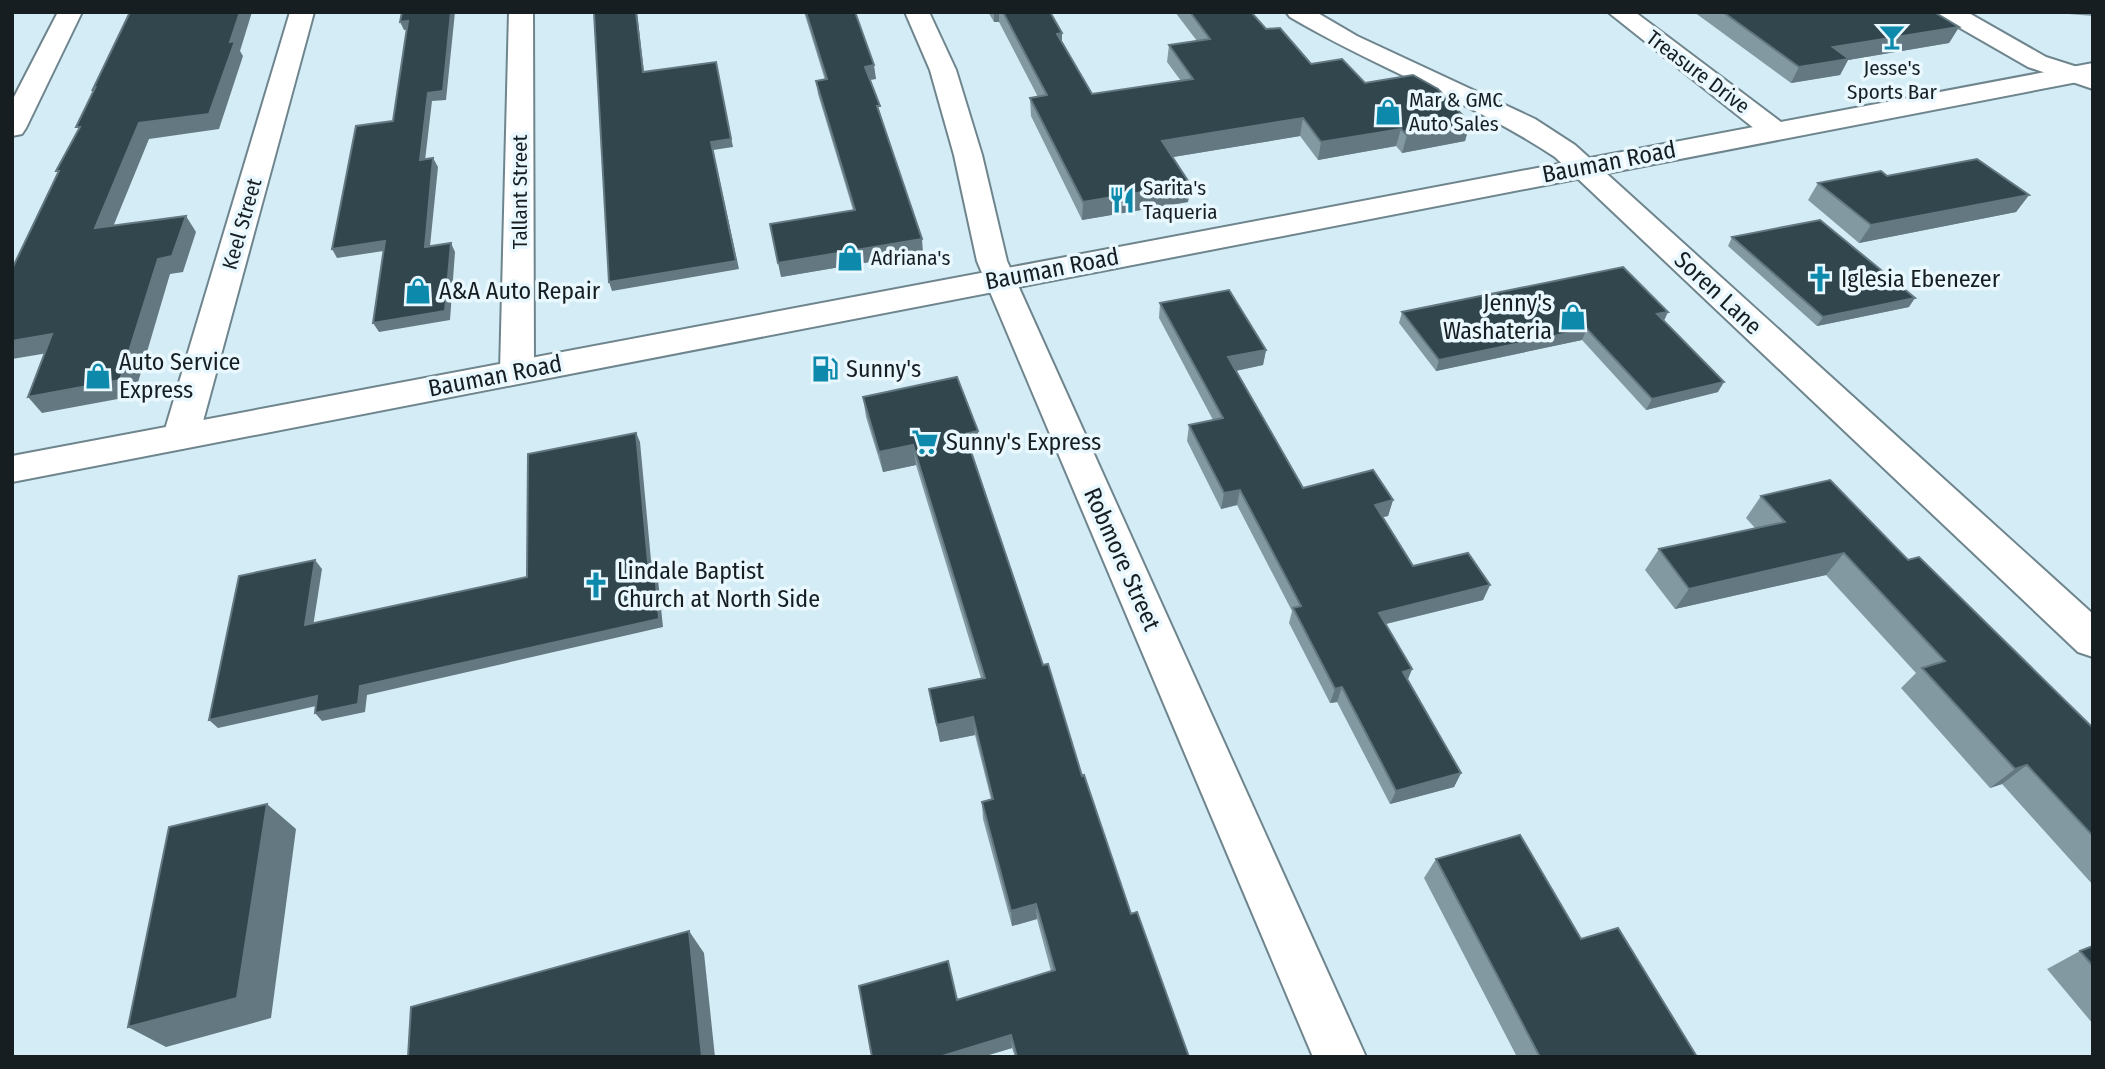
<svg xmlns="http://www.w3.org/2000/svg" width="2105" height="1069" viewBox="0 0 2105 1069" font-family="'Fira Sans Condensed',sans-serif">
  <style>
    .lines { fill: none; stroke-linecap: round; stroke-linejoin: round }
    .street-casing { stroke: #6f858d; stroke-width: 4 }
    .secondary-casing { stroke: #6f858d; stroke-width: 4 }
    .street { fill: #fff; fill-rule: evenodd }
    .secondary { fill: #fff; fill-rule: evenodd }
    .wall { fill: #8399a2 }
    .shaded-wall { fill: #637880 }
    .building { fill: #32464e; stroke: #637880; stroke-width: 2 }
    .labels { text-anchor: middle; dominant-baseline: central; stroke-width: 7; stroke-linejoin: round; paint-order: stroke }
    .far-poi-label { font-size: 21px; fill: #161e22; stroke: #e9f8fe; text-anchor: start }
    .far-street-label { font-size: 21px; fill: #161e22; stroke: #e9f8fe }
    .street-label { font-size: 24px; fill: #161e22; stroke: #e9f8fe }
    .poi-label { font-size: 24px; fill: #161e22; stroke: #e9f8fe; text-anchor: start }
  </style>
  <rect width="100%" height="100%" fill="#d4ecf6"/>
  <g class="lines">
    <g class="street-casing">
      <path id="street" d="M58,12h24l-56,116 -4,6 -10,2v-35z
        M290,12h24l-115,424 -5,9 -13,4 -13,-4 -5,-9z
        M509,12h24l1,360 -5,8 -12,3 -12,-3 -5,-8z
        M905,12h24l27,58 26,85 25,106 359,796h-53l-336,-796 -23,-106 -24,-85z
        M1286,12h30l41,24 178,83 40,26 518,469v43l-15,-5 -523,-495c-83,-55 -179,-89 -265,-140z
        M1608,12h27l150,113 4,6 -4,6 -10,2 -10,-2z
        M1937,12h30l79,45 47,15v17l-65,-22 -87,-50z"/>
    </g>
    <g class="secondary-casing">
      <path id="secondary" d="M2093,63v16l-2081,403v-26z"/>
    </g>
    <use href="#street" class="street"/>
    <use href="#secondary" class="secondary"/>
  </g>
  <path class="wall" d="M804,12h51l21,67 -6,1 53,173 -142,24 72,-67 -35,-116 -2,-13 9,-1z
    M988,12h62l12,21v9l30,52 89,-13 -14,-19 2,-17 28,-4 -22,-29h76l15,17 45,35 54,19 105,40 -5,18 -63,12 -6,-7 -78,14 -18,-24 -127,21 17,27 -2,18 -106,18 -51,-104 -1,-18 8,-1 -39,-75h-5z
    M1694,12h240l25,15 -10,16 -101,17 -8,15 -49,8z
    M2044,12h49v4z
    M1887,176l142,19 -13,17 -157,31 -51,-43 10,-17z
    M1732,237l177,70 -92,19 -89,-80z
    M1160,303l106,47 -3,15 -27,6 67,117 90,12 -5,16 -6,1 31,49 77,19 -7,15 -97,24 26,45 -4,10 53,94 -7,14 -64,17 -53,-102 -7,1 -41,-80 3,-12 -55,-106 -16,4 -34,-68 2,-16 24,-5 -54,-102z
    M1402,312l262,9 54,71 -72,18 -64,-70 -146,31 -37,-48z
    M863,397l115,34 1,20 -7,1 71,213 88,249 58,143h-174l-3,-9 -30,9h-110l85,-57 94,-29 -14,-52 -25,7 -29,-107 -1,-17 9,-3 -16,-64 -35,7 -8,-35 -3,-18 52,-11 -65,-213 -33,7 -17,-55z
    M1761,496l147,64 185,168v157l-91,-101 -12,4 -89,-100 15,-15 -90,-98 -151,34 -30,-39 14,-21 96,-21 -9,-10z
    M1436,859l145,80 116,118h-180l-93,-179z
    M2093,946v78l-46,-55 33,-18z"/>
  <path class="shaded-wall" d="M240,12h12l-12,39 3,5 -24,73 -70,10 -43,105 -11,-16 44,-105 91,-81z
    M451,12h4l-9,88 -14,1 -8,68 -4,-9 8,-67z
    M636,12h1l8,69 -2,-9z
    M994,12h5v10h-5z
    M408,21l4,8 -8,1 -4,-8z
    M1959,27l-10,16 -101,17 -8,15 -49,8 8,-16 34,-20z
    M1062,33v17l-5,-16z
    M716,62l17,85 -20,3 26,119 -127,22 -3,-9 102,-140z
    M874,65l2,14 -9,1 -2,-13z
    M1303,118l-3,18 -139,23 1,-18z
    M1470,123l-5,18 -63,12 5,-18z
    M1401,129l-5,17 -78,14 3,-18z
    M433,158l5,9 -9,89 -4,-9z
    M1190,184l-2,18 -106,18 1,-18z
    M2029,195l-13,17 -157,31 12,-18z
    M186,216l10,16 -13,40 -13,2 -36,122 -92,17 -14,-16 130,-138z
    M922,239l1,14 -142,24 -3,-14z
    M385,241l5,9 -53,8 -5,-9z
    M451,243l4,9 -5,68 -71,12 -6,-9z
    M1915,298l-6,9 -92,19 6,-9z
    M1668,312l-5,11 -6,-9z
    M1587,329l-5,11 -146,31 3,-11z
    M52,334l14,16 -54,9v-18z
    M1266,350l-3,15 -38,8 3,-16z
    M1724,382l-6,10 -72,18 6,-11z
    M978,431l1,20 -12,3 -2,-20z
    M636,433l4,9 12,129 -4,-9z
    M913,445l3,20 -33,7 -4,-20z
    M1240,490l-3,15 -16,4 3,-16z
    M1393,500l-5,16 -18,4 5,-15z
    M1844,553l-18,22 -151,34 14,-20z
    M315,560l7,9 -10,64 -7,-8z
    M654,561l3,9 6,57 -296,68 -2,17 -43,9 -7,-8 45,-27z
    M1490,585l-7,15 -110,27 6,-14z
    M1412,669l-6,15 -3,-12z
    M1342,687l-5,15 -7,1 5,-14z
    M317,696l8,8 -107,24 -9,-8z
    M973,717l2,18 -35,7 -3,-17z
    M2027,765l-25,19 -12,4 25,-19z
    M1461,773l-7,14 -64,17 6,-13z
    M267,804l29,25 -25,189 -105,29 -38,-20z
    M1036,904l1,15 -25,7 -1,-15z
    M689,931l15,22 11,104h-13z
    M1011,1035l1,13 -30,9h-43z"/>
  <path class="building" d="M130,12h110l-10,30 5,-1 -26,73 -70,9 -44,105 91,-12 -14,40 -14,3 -38,121 -92,17 24,-63 -40,7v-72l47,-98h-3l24,-44h-4l19,-39 -2,1z
    M402,12h49l-8,79 -15,2 -8,67 13,-2 -8,89 26,-4 -6,68 -72,12 12,-82 -53,8 24,-123 37,-5 15,-100 -8,1z
    M594,12h42l7,60 73,-10 15,77 -20,3 25,119 -127,21z
    M806,12h49l19,53 -9,2 15,39h-3l45,133 -144,24 -8,-39 85,-14 -39,-129 11,-2z
    M1003,12h47l12,21 -5,1 35,60 101,-15 -24,-34 41,-6 -20,-27h61l15,17 14,-1 31,36 31,-5 23,24 48,-8 25,14 32,34 -63,12 -6,-6 -80,13 -18,-24 -141,23 28,43 -107,18 -53,-104 17,-3z
    M1723,12h211l25,15 -126,20 16,12 -50,8z
    M1977,159l52,36 -158,30 -53,-42 63,-12 6,5z
    M1820,220l95,78 -92,19 -91,-80z
    M1623,267l45,45 -11,2 67,68 -72,17 -65,-70 -148,31 -37,-48z
    M1229,290l37,60 -38,7 75,131 70,-18 20,30 -18,5 38,61 55,-13 22,32 -111,28 33,56 -9,3 58,101 -65,18 -54,-104 -7,2 -42,-81 8,-2 -61,-116 -16,3 -35,-68 34,-7 -63,-115z
    M957,377l21,54 -13,3 78,231 5,-1 34,112 2,-1 47,139 6,-2 52,145h-172l-6,-22 -72,22h-67l-13,-71 89,-25 9,39 98,-30 -19,-66 -25,7 -29,-109 11,-3 -20,-82 -36,8 -8,-36 56,-11 -72,-233 -34,7 -16,-55z
    M636,433l12,129 6,-1 5,58 -299,67 -2,18 -43,9 2,-17 -108,24 30,-144 76,-16 -10,65 222,-48 1,-123z
    M1830,480l78,80 11,-3 174,171v108l-66,-71 -12,4 -93,-101 23,-7 -101,-108 -155,36 -30,-40 126,-27 -24,-26z
    M267,804l-30,194 -109,29 41,-200z
    M1520,835l61,104 37,-11 79,129h-157l-104,-198z
    M689,931l13,126h-294l3,-50z
    M2093,946v20l-13,-15z"/>
  <defs>
    <g id="bar-bare" transform="scale(2.1)"><path d="M-6-5H6L.8 .8V4.5H3.5V6h-7V4.5H-.8V.8Z" fill="#0d89ac" stroke="#e9f8fe" stroke-width="2.5" paint-order="stroke"/></g>
    <g id="shop-bare" transform="scale(2.1)"><path d="M-5-2.5h2.3a2.7 3.5 0 0 1 5.4 0H5L5.5 6h-11ZM-1.5-2.5h3a1.5 2.3 0 0 0-3 0Z" fill="#0d89ac" stroke="#e9f8fe" stroke-width="2.5" paint-order="stroke"/></g>
    <g id="restaurant-bare" transform="scale(2.1)"><path d="M-5-6h1v4h1v-4h1v4h1v-4h1v5L-1.5 .5V6h-2V.5L-5-1ZM5-6V6H3V1.5H1.5Q1.5-4 5-6Z" fill="#0d89ac" stroke="#e9f8fe" stroke-width="2.5" paint-order="stroke"/></g>
    <g id="church-bare" transform="scale(2.1)"><path d="M-1.2-6h2.4v3.5h3.3v2.4h-3.3V6h-2.4V-.1h-3.3v-2.4h3.3Z" fill="#0d89ac" stroke="#e9f8fe" stroke-width="2.5" paint-order="stroke"/></g>
    <g id="fuel-bare" transform="scale(2.1)"><path d="M-5.5-6h7V0h2V4h1.3V-2.5L3-4.5l.8-.8L6-3V5H2.5V1h-1V6h-7ZM-4.2-4.7v3.2H.2V-4.7Z" fill="#0d89ac" stroke="#e9f8fe" stroke-width="2.5" paint-order="stroke"/></g>
    <g id="supermarket-bare" transform="scale(2.1)"><path d="M-6-5.5h2.5l.6 2H6L4.5 2H-2.5L-4.4-4H-6ZM-1.5 3.2a1.3 1.3 0 1 0 .1 0ZM3 3.2a1.3 1.3 0 1 0 .1 0Z" fill="#0d89ac" stroke="#e9f8fe" stroke-width="2.5" paint-order="stroke"/></g>
  </defs>
  <g fill-rule="evenodd">
    <use href="#bar-bare" x="1892" y="37"/>
    <use href="#shop-bare" x="1388" y="112"/>
    <use href="#restaurant-bare" x="1122" y="200"/>
    <use href="#shop-bare" x="850" y="258"/>
    <use href="#church-bare" x="1820" y="279"/>
    <use href="#shop-bare" x="418" y="291"/>
    <use href="#shop-bare" x="1573" y="317"/>
    <use href="#fuel-bare" x="825" y="369"/>
    <use href="#shop-bare" x="98" y="376"/>
    <use href="#supermarket-bare" x="925" y="442"/>
    <use href="#church-bare" x="596" y="585"/>
  </g>
  <g class="labels">
    <g class="far-poi-label">
      <text x="1892" y="68" text-anchor="middle">Jesse's<tspan x="1892" dy="24">Sports Bar</tspan></text>
      <text x="1409" y="100">Mar &amp; GMC<tspan x="1409" dy="24">Auto Sales</tspan></text>
      <text x="1143" y="188">Sarita's<tspan x="1143" dy="24">Taqueria</tspan></text>
      <text x="871" y="258">Adriana's</text>
    </g>
    <g class="far-street-label">
      <text transform="translate(1698 72) rotate(37)">Treasure Drive</text>
      <text transform="translate(520 192) rotate(-90)">Tallant Street</text>
      <text transform="translate(242 224) rotate(-74)">Keel Street</text>
    </g>
    <g class="street-label">
      <text transform="translate(1609 162) rotate(-11)">Bauman Road</text>
      <text transform="translate(1052 269) rotate(-11)">Bauman Road</text>
      <text transform="translate(1718 293) rotate(43)">Soren Lane</text>
      <text transform="translate(495 376) rotate(-11)">Bauman Road</text>
      <text transform="translate(1122 559) rotate(66)">Robmore Street</text>
    </g>
    <g class="poi-label">
      <text x="1841" y="279">Iglesia Ebenezer</text>
      <text x="439" y="291">A&amp;A Auto Repair</text>
      <text x="1552" y="303" text-anchor="end">Jenny's<tspan x="1552" dy="28">Washateria</tspan></text>
      <text x="119" y="362">Auto Service<tspan x="119" dy="28">Express</tspan></text>
      <text x="846" y="369">Sunny's</text>
      <text x="946" y="442">Sunny's Express</text>
      <text x="617" y="571">Lindale Baptist<tspan x="617" dy="28">Church at North Side</tspan></text>
    </g>
  </g>
  <rect width="2105" height="1069" fill="none" stroke="#161e22" stroke-width="28"/>
</svg>
